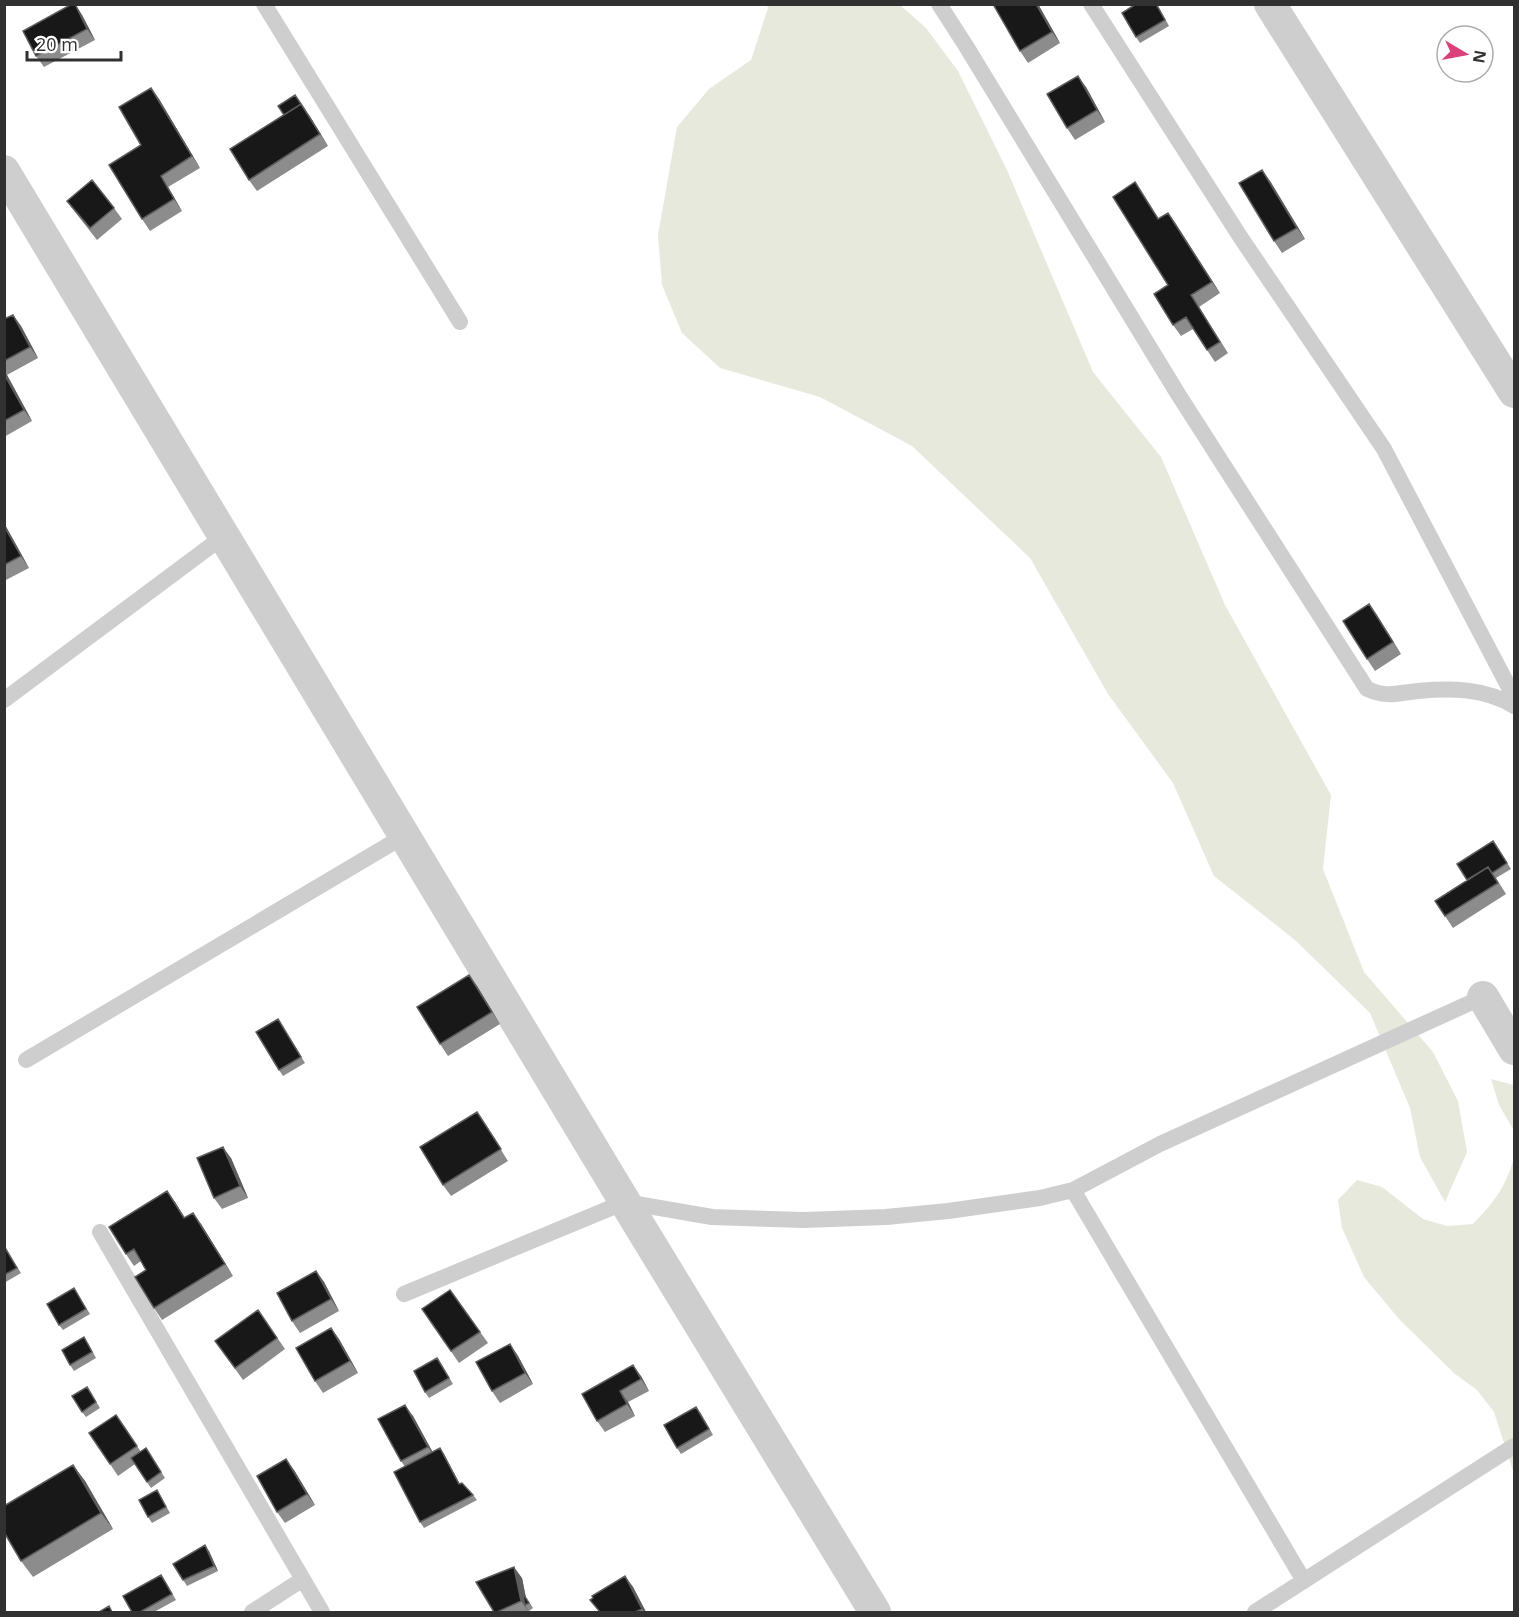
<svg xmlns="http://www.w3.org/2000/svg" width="1519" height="1617" viewBox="0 0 1519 1617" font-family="'Open Sans',sans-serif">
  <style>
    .green { fill: #e7e9dd }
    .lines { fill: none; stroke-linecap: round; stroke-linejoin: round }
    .lane { stroke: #cecece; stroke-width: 16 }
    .street { stroke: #cecece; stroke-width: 32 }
    .wall { fill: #8c8c8c }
    .shaded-wall { fill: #5d5d5d }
    .building { fill: #181818; stroke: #5d5d5d; stroke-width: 1.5 }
  </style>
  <rect width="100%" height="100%" fill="#fff"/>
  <path class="green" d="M767,5h133l26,23 32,43 49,99 86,202 68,85 64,148 106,190 -8,74 41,103 69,80 25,49 9,51 -22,50 -25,-45 -10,-49 -40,-95 -75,-73 -81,-64 -41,-93 -65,-89 -78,-136 -118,-112 -92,-49 -100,-29 -38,-35 -20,-48 -4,-50 19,-108 32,-38 42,-29 17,-52z
    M1491,1079l23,6v63l-1,-19 -14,-24z
    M1514,1158v316l-20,-62 -17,-22 -22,-16 -56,-55 -35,-42 -22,-49 -4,-28 19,-20 25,7 41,32 24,7 26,-2c22,-23 32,-36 41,-66z"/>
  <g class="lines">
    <path class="lane" d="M264,4l196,318
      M939,4l27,42 212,348 189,295c21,9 29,4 51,2 33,-3 67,-3 96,15
      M1091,4l150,234 143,211 130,248
      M4,700l220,-164
      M26,1060l378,-224
      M1073,1190l231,391
      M100,1232l222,380
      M404,1294l221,-92 87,15 92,3 82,-3 62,-6 92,-13 33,-8 87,-46 323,-147
      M252,1612l51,-33
      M1255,1612l259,-166"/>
    <path class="street" d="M1270,4l244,388
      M4,171l621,1031 250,410
      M1483,997l31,52"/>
  </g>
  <path class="wall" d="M75,4l7,11 13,25 -51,27 -8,-11z
    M1038,4l22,39 -32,20 -8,-12z
    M1157,4l12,22 -29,17 -4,-6z
    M1086,87l19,35 -30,18 -8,-12z
    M151,88l8,11 41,69 -32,19 14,24 -32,20 -8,-12z
    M309,115l19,31 -71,45 -8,-11z
    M1270,181l35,58 -23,14 -8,-12z
    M1135,182l24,37 9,-6 52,80 -21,14 29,46 -13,9 -22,-33 -12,7 -8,-11 -5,-40z
    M67,201l47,7 8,11 -25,21 -22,-28z
    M13,315l8,11 17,32 -31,17 25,46 -28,16v-118z
    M4,523l25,45 -25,13z
    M1369,604l32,50 -26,17 -8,-12z
    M1493,841l18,28 -15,9 10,16 -53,34 -18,-27 32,-21z
    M477,986l23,38 -52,32 -8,-12z
    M278,1019l27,44 -22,13 -4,-6z
    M477,1112l31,49 -57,35 -8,-11z
    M231,1158l17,40 -26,11 -8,-11z
    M175,1202l10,16 16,6 32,52 -71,44 -8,-12 -8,-38 -5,-9 -7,5 -8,-12z
    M4,1246l17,27 -17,10z
    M316,1271l8,11 15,29 -39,22 -8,-12z
    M74,1288l16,26 -27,16 -4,-5z
    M450,1290l38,53 -29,20 -37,-54z
    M258,1310l27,39 -42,31 -28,-39z
    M331,1328l8,11 19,34 -35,20 -8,-12z
    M88,1343l8,15 -22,13 -4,-6z
    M510,1344l8,12 15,28 -33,19 -8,-12z
    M441,1364l12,20 -24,14 -4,-6z
    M641,1376l8,15 -21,11 7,14 -30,16 -8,-11 -15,-27z
    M87,1387l13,21 -14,9 -4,-5z
    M700,1412l13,23 -32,19 -4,-6z
    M413,1416l19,36 8,-4 19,36 14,11 4,5 -53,28 -4,-6 -15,-55 -4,-6z
    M124,1426l17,26 5,-4 19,30 -14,10 -16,-24 -17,12 -8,-12z
    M73,1465l12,16 28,48 -80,48 -12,-16z
    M294,1470l21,35 -30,18 -8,-11z
    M157,1490l13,23 -18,10 -4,-6z
    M209,1551l9,20 -31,15 -14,-22z
    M625,1576l8,11 13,25h-47z
    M522,1578l4,20 7,10 -4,3 -1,1h-34z
    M165,1581l11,19 -22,12h-22z"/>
  <path class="shaded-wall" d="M75,4l7,11 13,25 -8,-11z
    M1036,4h2l22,39 -8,-11z
    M1078,76l8,11 19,35 -8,-12z
    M151,88l8,11 41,69 -8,-12z
    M295,95l14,20 19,31 -8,-12z
    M1262,170l8,11 35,58 -8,-11z
    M161,176l7,11 14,24 -8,-12z
    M1168,213l8,11 44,69 -8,-11z
    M13,315l8,11 17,32 -8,-11z
    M4,372l3,3 25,46 -8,-11 -20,-36z
    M4,523l25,45 -8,-12 -17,-30z
    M1369,604l8,11 24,39 -8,-12z
    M469,975l8,11 23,38 -8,-12z
    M223,1147l8,11 17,40 -8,-12z
    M167,1191l8,11 17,28 -8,-12z
    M193,1213l8,11 32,52 -8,-12z
    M316,1271l8,11 15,29 -8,-12z
    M331,1328l8,11 19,34 -8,-12z
    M510,1344l8,12 15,28 -8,-11z
    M633,1365l8,11 8,15 -8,-12z
    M620,1391l8,11 7,14 -8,-12z
    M405,1405l8,11 23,42 -8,-11z
    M440,1448l4,6 19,36 -4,-6z
    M286,1459l8,11 21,35 -8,-11z
    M73,1465l12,16 28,48 -12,-16z
    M205,1545l4,6 9,20 -4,-5z
    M514,1567l8,11 4,20 7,10 -7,-9 -1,6 4,7 -8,-11z
    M625,1576l8,11 13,25h-2l-2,-3z"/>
  <path class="building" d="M72,4h3l12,25 -51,27 -13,-25z
    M993,4h43l16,28 -32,19z
    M1136,4h20l9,16 -29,17 -14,-24z
    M1078,76l19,34 -30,18 -20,-34z
    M151,88l41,68 -31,20 13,23 -32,20 -33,-54 32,-20 -22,-38z
    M295,95l10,15 -4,-6 -17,11 -6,-9z
    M301,104l19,30 -71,46 -19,-31z
    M1262,170l35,58 -23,13 -35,-58z
    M92,180l22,28 -24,20 -23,-27z
    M1135,182l23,37 10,-6 44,69 -21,13 29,47 -13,8 -21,-33 -13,8 -19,-31 14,-9 -55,-88z
    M13,315l17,32 -26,14v-42z
    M4,374l20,36 -20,11z
    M4,526l17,30 -17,9z
    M1369,604l24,38 -26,17 -24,-38z
    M1493,841l14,22 -15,10 -4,-6 -21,13 -10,-16z
    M1488,867l10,16 -53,33 -10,-15z
    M469,975l23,37 -52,32 -23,-37z
    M278,1019l23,38 -22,13 -23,-38z
    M477,1112l24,37 -58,36 -23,-38z
    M223,1147l17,39 -26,12 -17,-40z
    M167,1191l17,27 9,-5 32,51 -71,44 -19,-31 11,-7 -12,-21 -8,5 -17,-27z
    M4,1246l13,22 -13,7z
    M316,1271l15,28 -39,22 -15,-28z
    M74,1288l12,21 -27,16 -12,-21z
    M450,1290l30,42 -29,19 -29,-42z
    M258,1310l19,28 -42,30 -20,-27z
    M331,1328l19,33 -35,20 -19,-33z
    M84,1337l8,15 -22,13 -8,-15z
    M510,1344l15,29 -33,18 -16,-29z
    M437,1358l12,20 -24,14 -11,-21z
    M633,1365l8,14 -21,12 7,13 -30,17 -15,-27z
    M87,1387l9,15 -14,10 -10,-16z
    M405,1405l23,42 -27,14 -23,-42z
    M696,1407l13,22 -32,19 -13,-23z
    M116,1415l21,31 -27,18 -21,-31z
    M146,1448l15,24 -14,10 -16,-24z
    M440,1448l19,36 3,-1 11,12 -53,27 -26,-50z
    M286,1459l21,35 -30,18 -20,-36z
    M73,1465l28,48 -80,48 -17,-29v-26z
    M157,1490l9,17 -18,10 -9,-17z
    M205,1545l9,21 -31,14 -10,-16z
    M514,1567l7,34 -24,11h-3l-18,-30z
    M161,1575l11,19 -32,18h-8l-9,-16z
    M625,1576l17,33 -7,3h-35l-10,-12 3,-2 -1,-2z
    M522,1592l7,11 -4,2z
    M109,1606l3,6h-13z"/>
  <rect width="1519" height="1617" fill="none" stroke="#313131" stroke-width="12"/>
  <g transform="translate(1465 54) rotate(100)"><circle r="28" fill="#ffffff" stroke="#adadad" stroke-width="1.5"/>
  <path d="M0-4.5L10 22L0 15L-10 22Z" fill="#da417a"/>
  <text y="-9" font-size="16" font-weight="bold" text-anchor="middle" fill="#313131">N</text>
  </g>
  <path d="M27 51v9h94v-9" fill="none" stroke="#313131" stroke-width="3"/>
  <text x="36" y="51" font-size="18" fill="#313131" stroke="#ffffff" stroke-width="4.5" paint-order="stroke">20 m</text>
</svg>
